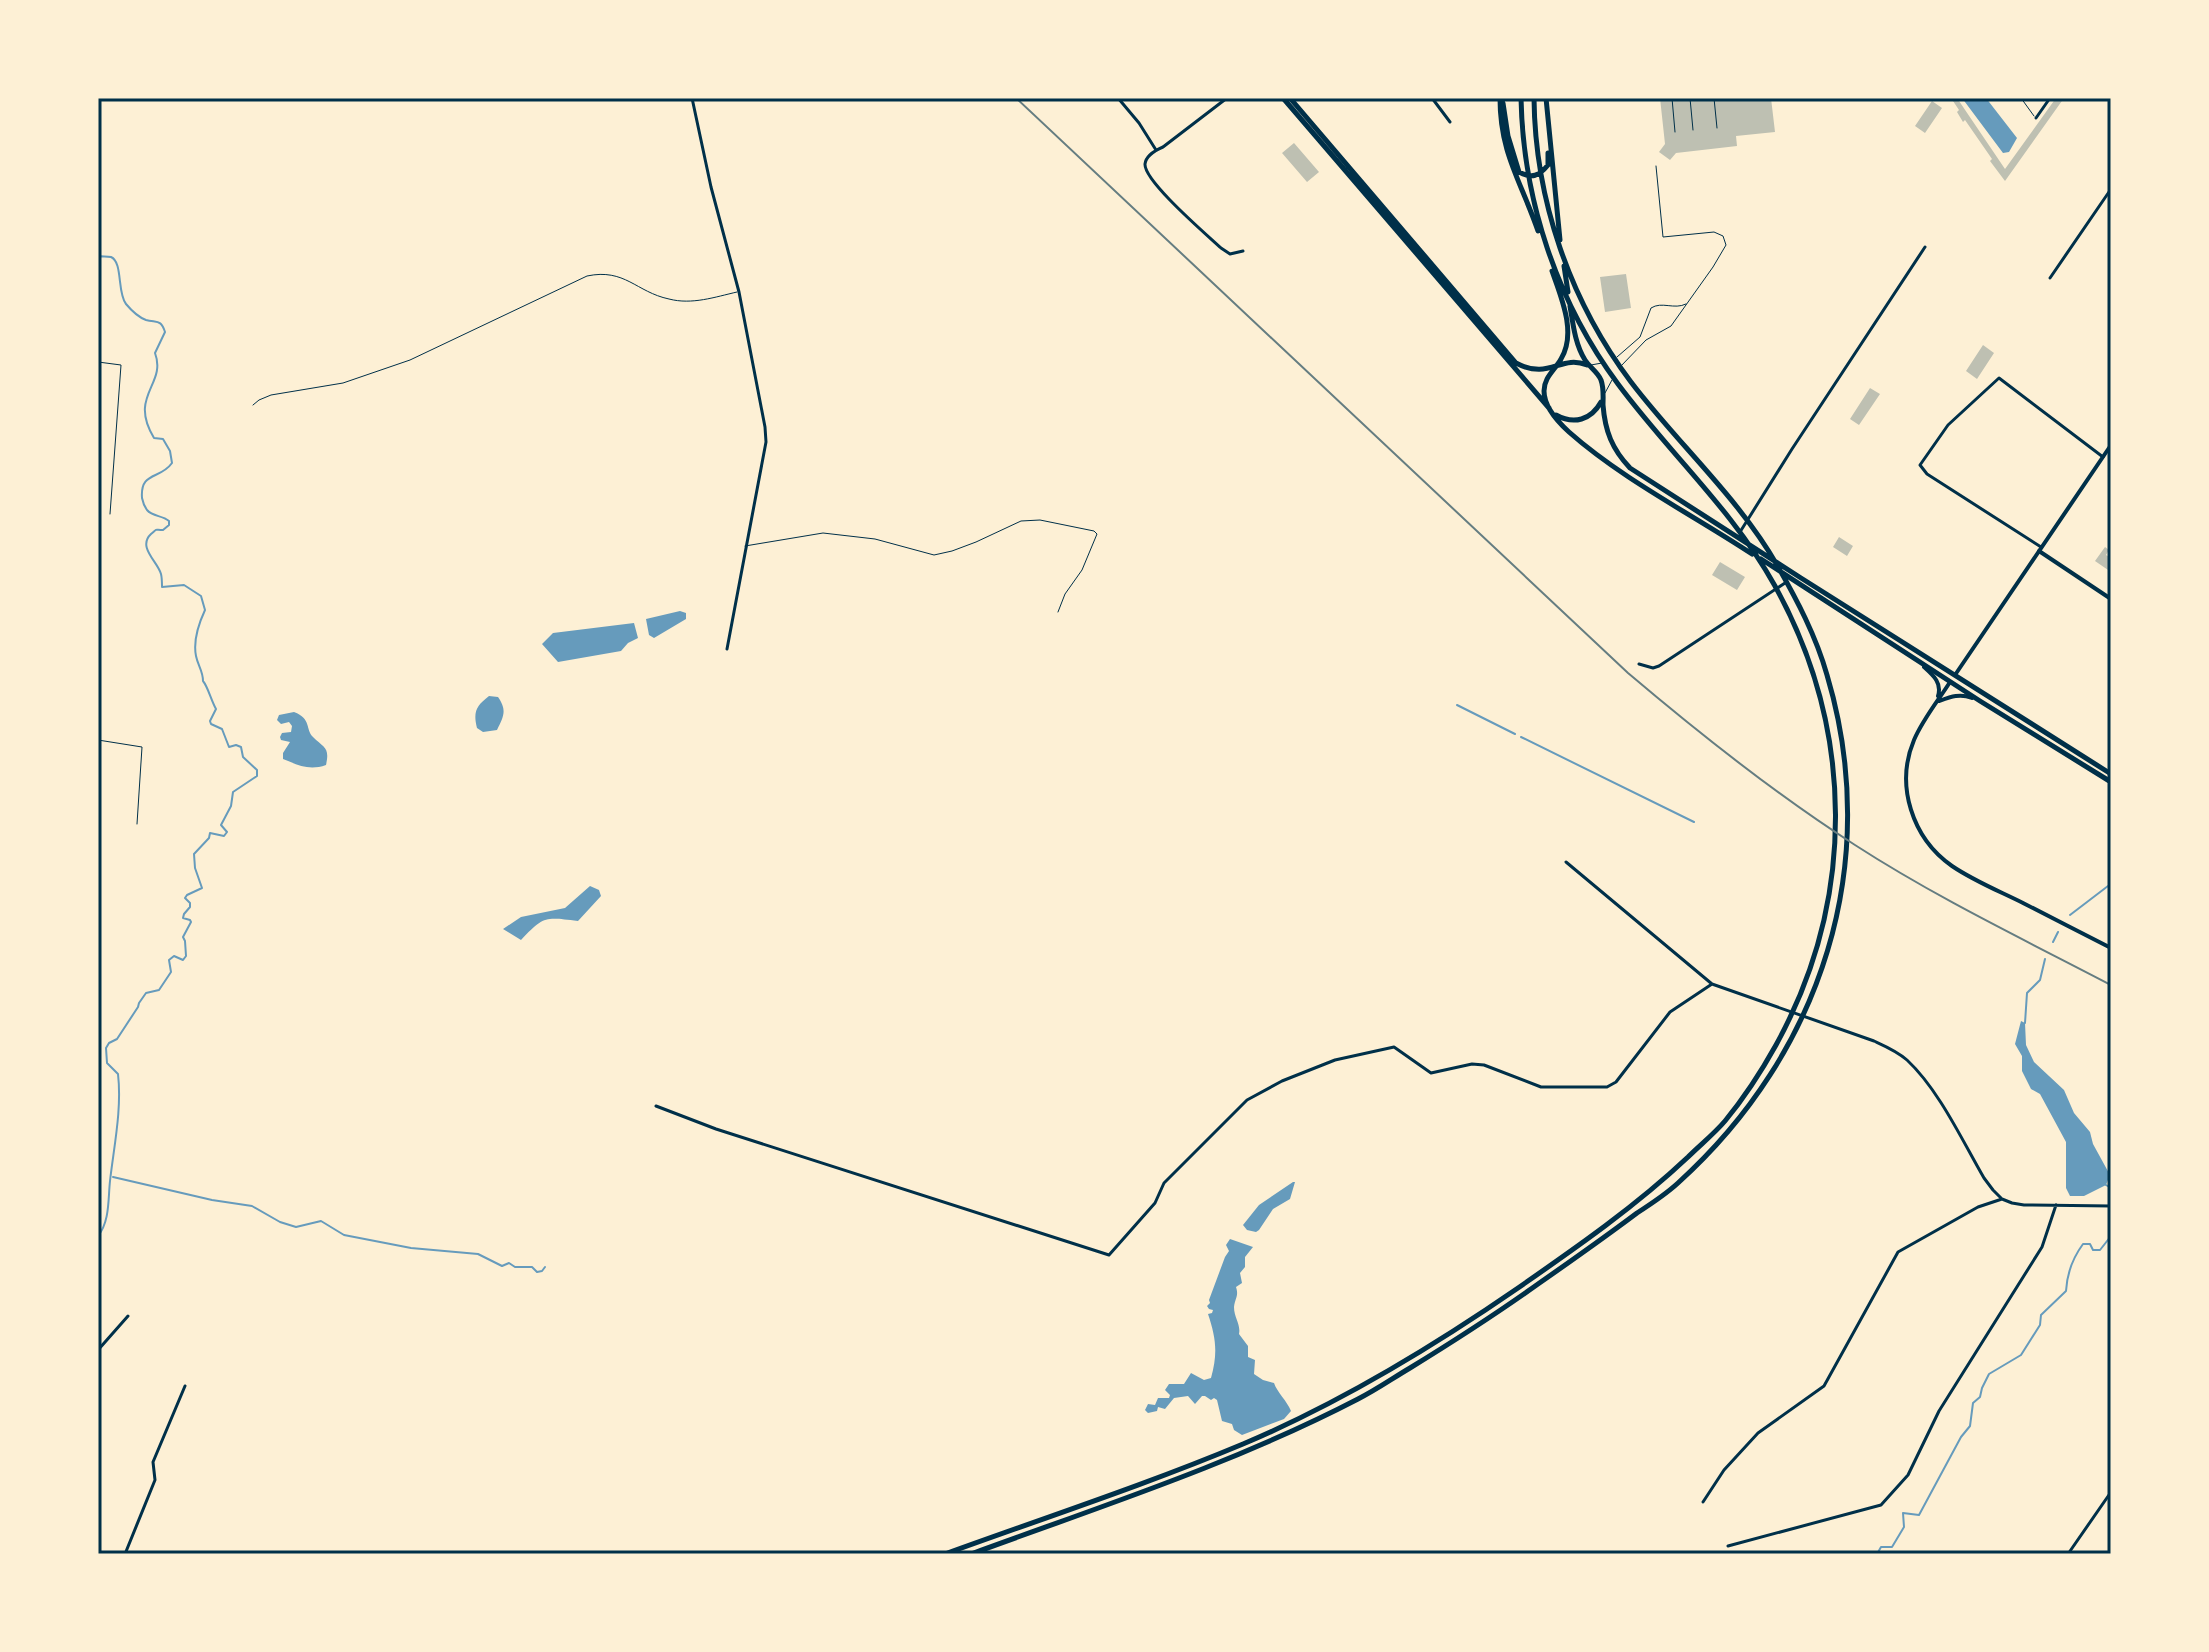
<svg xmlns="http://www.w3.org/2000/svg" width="2209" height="1652" viewBox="0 0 2209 1652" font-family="'Open Sans',sans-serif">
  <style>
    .water { fill: #669bbc }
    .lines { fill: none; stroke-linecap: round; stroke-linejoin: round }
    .stream { stroke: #669bbc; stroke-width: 2 }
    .building { fill: #bec0b2 }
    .path { stroke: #003049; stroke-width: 1 }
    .service { stroke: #003049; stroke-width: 1 }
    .minor { stroke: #003049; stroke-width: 3 }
    .tertiary { stroke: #003049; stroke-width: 4 }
    .secondary { stroke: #003049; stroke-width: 4 }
    .primary { stroke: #003049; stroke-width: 5 }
    .rail { stroke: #657d81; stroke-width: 2 }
    .neatline { fill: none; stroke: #003049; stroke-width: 3 }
  </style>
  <rect width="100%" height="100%" fill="#fdf0d5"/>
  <path class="water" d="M1962,98h24l31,40 -8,14 -6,1z
    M680,611l6,2v6l-32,19 -5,-3 -3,-16z
    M634,623l4,15 -10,5 -7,8 -63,11 -16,-18 11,-11z
    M489,696l9,1c9,13 6,19 -1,33l-14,2 -6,-4c-4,-16 -1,-22 12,-32z
    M294,712c18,7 11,17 19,25 11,11 17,10 13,28 -17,6 -28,0 -43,-6v-6l7,-11 -9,-2 -1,-3 2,-4 9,-1 1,-6 -3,-4 -8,2 -4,-4 2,-5z
    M590,886l9,4 2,6 -23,25c-34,-4 -34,-5 -57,19l-18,-11 18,-12 44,-9z
    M2021,1021l4,2 1,22 8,17 30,28 10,23 16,19 3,12 17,31 -4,10 -22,11h-14l-4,-8v-46l-26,-48 -9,-5 -9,-18v-15l-7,-12z
    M1293,1182h2l-5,17 -17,10 -14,21 -3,2 -9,-2 -4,-5 16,-20z
    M1230,1239l23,8 -8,10v10l-5,6 2,10 -6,4c3,9 -1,11 -2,20 0,11 7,17 5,27l9,12v11l7,3 -1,14 9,6 11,3c3,9 13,18 17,28l-7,8 -42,16 -8,-5 -2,-6 -10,-3 -5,-21 -3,-2 -3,2 -6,-4h-3l-7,8 -7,-8 -14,2 -9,11 -7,-2 -1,4 -9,2 -3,-3 3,-6 7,1 3,-7h11l1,-3 -5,-5 4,-6h15l7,-11 13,7 7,-2c7,-25 5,-40 -3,-64l4,-1 1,-3 -4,-1 -2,-3 3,-3 -1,-3 16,-43 4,-6 -3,-6z"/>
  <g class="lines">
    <path class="stream" d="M98,256c4,1 9,0 13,1 12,5 6,36 15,47 5,6 12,13 20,16 11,3 15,-1 19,12l-10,21c12,32 -27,42 -1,85l9,1 7,12 2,12c-12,17 -32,8 -30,35 1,5 2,8 5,12 6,7 15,5 22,11v4l-6,5c-9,0 -5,-2 -12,4 -14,13 7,28 10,40 1,4 1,9 1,13l22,-2 17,11 4,14c-6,13 -12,31 -9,46 2,10 7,15 7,25 5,6 8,19 13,28l-6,12 1,3 11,5 7,18 7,-2 5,2 2,10 14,13v6l-24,16 -2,14 -10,19 6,7 -3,4 -14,-3 -1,5 -15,16 1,14 7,20 -15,7 -2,3 5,5v4l-6,7 -1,4 7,2 1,2 -8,15 2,4 1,15 -3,4 -9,-4 -5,4 2,12 -12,18 -13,3 -7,10 -1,4 -21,32 -8,4 -3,5 1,15 11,11c4,35 -4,72 -8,107 -2,18 0,40 -12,55
      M1457,705l58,29
      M1521,737l173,85
      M2070,915l38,-29
      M2053,942l5,-10
      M2025,1023l2,-30 13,-13 5,-21
      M113,1177l99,23 40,6 28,16 16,5 25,-6 23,14 67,13 67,6 24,12 7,-3 6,4h17l5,5 5,-1 3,-4
      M2106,1185l5,3
      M1877,1554l4,-7h11l12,-20 -1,-14 16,2 42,-78 9,-11 3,-23 7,-6 2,-9 7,-14 32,-19 19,-30 1,-10 25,-24c1,-18 6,-32 17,-47h7l3,6h7l11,-14"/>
  </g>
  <path class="building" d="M1660,98h111l4,34 -39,4 1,10 -61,7 -6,7 -11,-8 6,-8z
    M1951,98h6l48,71 51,-71h8l-59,83 -15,-20 2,-2 -27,-39 -2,2 -6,-10 2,-2z
    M1932,101l10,7 -17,25 -10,-7z
    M1294,143l25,29 -12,10 -25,-29z
    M1626,274l5,34 -26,4 -5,-35z
    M1983,345l11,8 -17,26 -11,-8z
    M1870,388l10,6 -21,31 -9,-6z
    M1839,537l14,9 -6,10 -14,-9z
    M2105,547l4,3 -3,5 5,3v14l-16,-11z
    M1720,562l25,15 -8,13 -25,-15z"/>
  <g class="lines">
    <path class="path" d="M1672,98l3,34
      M1690,98l3,32
      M1714,98l3,30"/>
    <path class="service" d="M2021,98l13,18
      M1617,357l23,-20 11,-29c11,-7 23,2 35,-4
      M98,362l23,3 -11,149
      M1591,365l11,-2
      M1621,366l25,-26 25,-14 42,-59 13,-22 -3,-9 -9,-4 -51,5 -7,-71
      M1605,393l7,-13
      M253,405l6,-5 12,-5 72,-12 67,-23 177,-84c38,-8 49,16 82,23 23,6 46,-2 68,-7
      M745,546l78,-13 52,6 59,16 18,-4 24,-9 45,-21 19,-1 54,11 3,3 -15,36 -17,24 -7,18
      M98,740l44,7 -5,77"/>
    <path class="minor" d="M692,98l19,89 28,105 26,135 1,15 -39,207
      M1118,98l21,25 17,27
      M1227,98l-64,49c-7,3 -17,8 -18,17 -1,17 61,70 76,84l9,6 13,-3
      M1432,98l18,24
      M2036,118l14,-20
      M2050,278l61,-89
      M1740,532l52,-83 133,-202
      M2041,547l-114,-73 -7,-9 28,-40 51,-47 104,79
      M98,606v21
      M1639,664l14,4 6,-2 126,-83
      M1566,862l146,122 162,57c11,5 23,10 33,19 32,30 55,80 77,118l9,12 9,9 10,4 12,2 87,1
      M656,1106l60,23 393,126 46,-52 9,-20 83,-83 35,-19 53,-21 59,-13 37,26 41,-9 12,1 57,22h66l9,-5 54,-70 42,-28
      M98,1350l30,-34
      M1703,1502l21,-32 34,-37 66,-47 74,-134 80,-45 24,-8
      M1728,1546l153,-41 27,-30 31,-64 103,-164 14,-42
      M125,1554l30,-74 -2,-18 32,-76
      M2068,1554l43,-62"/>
    <path class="tertiary" d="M2039,551l72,48"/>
    <path class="secondary" d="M1924,667c10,9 18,16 14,29
      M1955,675l156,-230
      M1950,682c-12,19 -27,37 -36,58 -19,45 -2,98 38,126 22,15 47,25 71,37 29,15 59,30 88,45
      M1939,701c11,-4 21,-8 33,-3"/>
    <path class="primary" d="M1283,98l266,310
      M1290,98l226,265c34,18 44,-9 71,2
      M1500,98c0,56 21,83 38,133
      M1546,98l14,142
      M1503,103l5,33 11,36c13,7 20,4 29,-7v-12
      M1564,266l4,26
      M1552,271c9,26 25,62 9,88 -6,11 -17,18 -17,32 0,15 14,31 25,41 53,47 124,83 183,122
      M1570,306c3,18 5,38 15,54 5,8 12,11 16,20 3,8 2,17 2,25 2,26 9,44 27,63l171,110 310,196
      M1556,415c18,10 35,5 45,-13
      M1761,559l219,142 131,81
      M945,1554c99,-36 200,-69 298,-110 97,-41 188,-96 275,-156 59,-41 118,-82 170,-131 12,-12 26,-23 37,-36 19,-23 36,-49 51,-76 80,-146 79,-314 -1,-459 -42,-76 -106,-133 -157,-202 -61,-82 -95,-184 -97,-286
      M971,1554c131,-48 264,-91 387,-155 18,-9 35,-21 52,-31 44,-27 86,-54 128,-84 33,-23 67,-47 99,-71 14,-9 29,-19 41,-30 144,-130 205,-320 149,-508 -11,-39 -30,-75 -50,-110 -39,-68 -99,-121 -146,-183 -61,-81 -96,-182 -97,-284"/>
    <path class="rail" d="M1016,98l612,575c72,61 147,121 227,172 82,53 170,95 256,140"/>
  </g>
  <rect width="2209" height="1652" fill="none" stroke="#fdf0d5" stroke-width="200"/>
  <rect x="100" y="100" width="2009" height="1452" class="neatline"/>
</svg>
